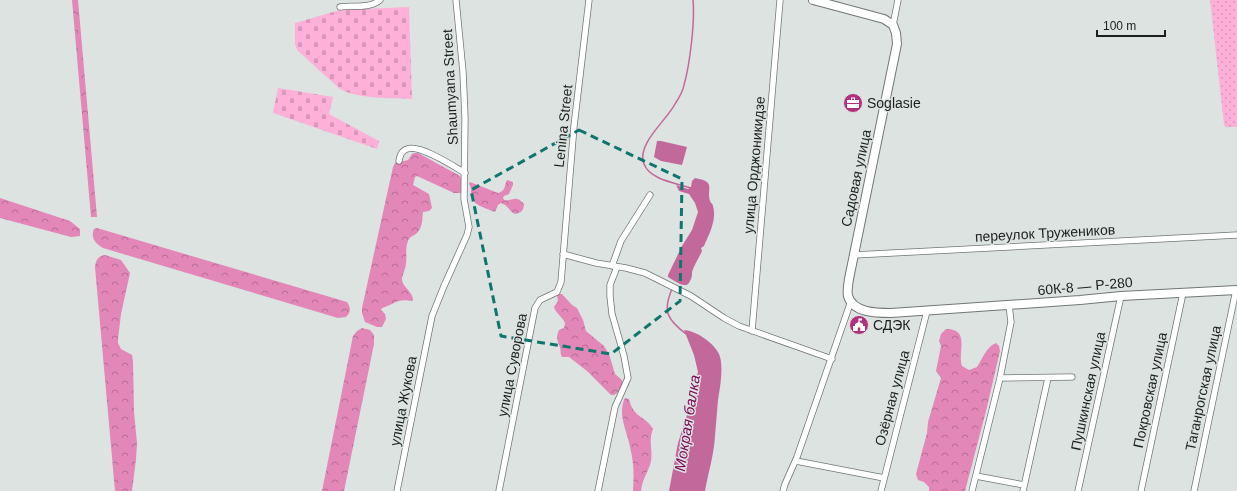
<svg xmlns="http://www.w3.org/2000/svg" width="1237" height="491" viewBox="0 0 1237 491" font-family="Helvetica,sans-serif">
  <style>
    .grass { fill: url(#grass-dots) }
    .forest { fill: url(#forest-crowns) }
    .cemetery { fill: url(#cemetery-stones) }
    .water { fill: #c2689a }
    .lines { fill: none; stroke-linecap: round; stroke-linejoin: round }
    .stream { stroke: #c2689a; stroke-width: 1.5 }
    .street-casing { stroke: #707775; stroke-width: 7 }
    .secondary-casing { stroke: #707775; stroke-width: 10 }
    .street { stroke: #fff; stroke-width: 5.5 }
    .secondary { stroke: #fff; stroke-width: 8 }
    .marked { fill: none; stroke: #0f766e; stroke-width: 3; stroke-dasharray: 8 5; stroke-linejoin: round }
    .labels { text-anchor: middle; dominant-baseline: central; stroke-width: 3; stroke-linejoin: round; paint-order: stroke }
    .street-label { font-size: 14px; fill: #1d1f1f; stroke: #dce3e1 }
    .poi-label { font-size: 14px; fill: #1d1f1f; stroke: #dce3e1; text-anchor: start }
    .water-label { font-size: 15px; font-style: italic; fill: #7a0554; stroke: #dce3e1 }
  </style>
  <defs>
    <pattern id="grass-dots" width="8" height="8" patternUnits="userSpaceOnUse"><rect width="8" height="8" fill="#feb0d8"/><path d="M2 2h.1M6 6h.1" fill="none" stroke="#d997b9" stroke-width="1.8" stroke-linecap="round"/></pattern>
    <pattern id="forest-crowns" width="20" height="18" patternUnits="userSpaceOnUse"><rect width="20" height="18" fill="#e386b8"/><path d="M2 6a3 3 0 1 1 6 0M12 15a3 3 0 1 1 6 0" fill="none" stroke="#b76d95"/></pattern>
    <pattern id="cemetery-stones" width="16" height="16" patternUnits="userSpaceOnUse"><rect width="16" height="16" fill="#feb0d8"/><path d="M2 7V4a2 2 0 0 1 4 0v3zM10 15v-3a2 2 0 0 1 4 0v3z" fill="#d997b9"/></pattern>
  </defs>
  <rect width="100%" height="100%" fill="#dce3e1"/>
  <path class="grass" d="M1210,0h27v127h-12l-1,-3z"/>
  <path class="forest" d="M72,0h6l19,217h-6z
    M414,153h4l42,23c3,5 3,12 1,17h-7l-37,-17 -2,1 -2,8 16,9 3,14 -3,3 -6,1c-1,7 0,15 -6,21 -3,3 -7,3 -9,8 -3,7 -1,14 -2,22 0,5 -3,10 -4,15 -1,9 11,13 11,22l-1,1c-15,-3 -17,3 -30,7l-1,2 4,4 1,5 -4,8h-5l-12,-5 -3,-9v-5l31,-141 2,-4 13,-3 4,-6z
    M507,180l6,2v3l-4,9 -5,2 -1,2 1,2c9,2 11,-6 20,4 0,6 -3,9 -9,10 -6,-3 -6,-8 -14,-11l-3,2 -3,7 -3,-1c-7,-3 -18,-6 -21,-14 -1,-5 2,-7 -2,-13l1,-2 28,11c8,-2 6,-7 9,-13z
    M0,198l70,23 10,8v7l-9,1 -71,-19z
    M97,228l250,74c4,6 4,10 -1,15l-8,1 -235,-70c-7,-4 -13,-10 -9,-19z
    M105,255l16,5 9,13 -9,41 -3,25v4l3,6 11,6 1,6 1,51 3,31 -1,16 -4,32h-17l-20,-224c1,-7 3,-11 10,-12z
    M559,294h3l10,11 5,3 6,12 3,11 18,15 5,8 6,20 7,6v6l-5,7 -3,2h-3l-24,-24 -18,-14h-7c-2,-3 -1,-7 -2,-10 -3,-6 -4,-11 -1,-17l5,-2 1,-5c-2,-6 -9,-9 -11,-16l4,-6 -1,-6z
    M362,328l8,2 4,5v9l-30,147h-22l31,-155 4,-5z
    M946,329c25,0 11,23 16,37l7,4 8,-3c6,-9 9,-20 19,-24l3,3 1,5 -14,60 -21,80h-36v-4l-5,-5 -6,-2 -2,-6 11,-41 1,-11 13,-44 -5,-7 5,-25 -2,-5 2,-7z
    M625,398l4,1c4,19 17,17 24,30 -5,12 0,20 -2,32 -2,10 -9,18 -10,30h-8c1,-16 1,-28 -3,-44 -3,-16 -13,-33 -5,-49z"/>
  <path class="cemetery" d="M409,7l3,92c-21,-1 -54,0 -72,-10l-42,-38 -3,-6v-22l45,-13z
    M278,88l55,9 -4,17 50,27 -2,8 -104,-36z"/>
  <path class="water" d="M657,141h4l26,6 -5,18 -21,-4 -7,-4z
    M695,178c22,4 11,10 15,23 2,4 2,1 3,5 4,14 -4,28 -9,40l-3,2 1,3c-3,7 -8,14 -10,21 0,3 0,6 -2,9 -4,10 -16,-1 -22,-4v-2l14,-29 10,-16 6,-18 -3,-9 -6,-9 -10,-3 -3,-6 12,4 3,-2 1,-6z
    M684,330c12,1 29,12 35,24 5,11 1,34 -1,46 -1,12 -2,24 -3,36 -1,19 -7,37 -10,55h-36l9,-48 18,-56v-8l2,-7 -4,-17z"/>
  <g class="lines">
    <path class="stream" d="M691,188c-15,-5 -41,-8 -47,-24 -8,-20 23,-44 31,-60 4,-6 8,-13 9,-19 6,-21 11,-64 9,-85
      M672,289c-10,23 -4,31 14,45"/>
    <g class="street-casing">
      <path id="street" d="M340,7c13,-2 29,2 40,-7
        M893,25l5,-25
        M399,161c1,-5 2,-10 8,-12 13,-5 46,17 58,24
        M563,254l33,9 30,5 19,5 46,23 33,22 15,8 93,33
        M854,255l383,-20
        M612,266l9,-25 29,-46
        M752,331l28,-331
        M1000,378l72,-1
        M796,461l88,17
        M976,476l48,9
        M397,491l35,-175 12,-30 23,-51 2,-8 -5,-28 1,-81 -2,-46 -7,-72
        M499,491l36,-183 5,-8 17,-8 4,-10 13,-156 15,-126
        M598,491l17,-84 13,-29 -4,-22 -12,-42 -2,-18v-11l7,-18
        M783,491l2,-7 12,-27 54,-156
        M881,491l46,-180
        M972,491l28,-113 11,-56 -2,-17
        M1023,491l25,-113
        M1078,491l43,-195
        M1141,491l42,-198
        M1194,491l42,-201"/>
    </g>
    <g class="secondary-casing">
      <path id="secondary" d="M813,0l71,19 9,6 3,8 1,11 -48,235c-1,6 -2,12 -1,17 5,17 29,17 43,17l189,-13 41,-4 116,-6"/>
    </g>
    <use href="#street" class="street"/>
    <use href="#secondary" class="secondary"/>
  </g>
  <path class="marked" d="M579,130l103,49 -2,122 -69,53 -110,-18 -30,-146z"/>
  <defs>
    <g id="office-disc" transform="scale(1)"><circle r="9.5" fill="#b0307e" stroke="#dce3e1"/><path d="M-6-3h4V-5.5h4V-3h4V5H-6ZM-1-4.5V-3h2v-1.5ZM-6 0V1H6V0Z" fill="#fff"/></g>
    <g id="civic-disc" transform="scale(1)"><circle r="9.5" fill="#b0307e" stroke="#dce3e1"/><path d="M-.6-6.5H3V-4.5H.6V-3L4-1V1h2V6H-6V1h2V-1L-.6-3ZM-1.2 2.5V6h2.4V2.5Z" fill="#fff"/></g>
  </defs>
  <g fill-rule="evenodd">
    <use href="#office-disc" x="853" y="103"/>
    <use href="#civic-disc" x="859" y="325"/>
  </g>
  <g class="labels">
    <g class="street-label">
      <text transform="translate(450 87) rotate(-93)">Shaumyana Street</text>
      <text transform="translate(563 126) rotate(-84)">Lenina Street</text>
      <text transform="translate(754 165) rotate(-85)">улица Орджоникидзе</text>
      <text transform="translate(856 178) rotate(-78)">Садовая улица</text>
      <text transform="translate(1045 233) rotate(-3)">переулок Тружеников</text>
      <text transform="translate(1085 286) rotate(-5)">60К-8 — Р-280</text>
      <text transform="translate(512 365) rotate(-79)">улица Суворова</text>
      <text transform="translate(1203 388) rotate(-78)">Таганрогская улица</text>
      <text transform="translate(1150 390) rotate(-78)">Покровская улица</text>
      <text transform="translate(1088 391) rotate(-78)">Пушкинская улица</text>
      <text transform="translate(892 398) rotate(-75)">Озёрная улица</text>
      <text transform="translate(403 401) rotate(-79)">улица Жукова</text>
    </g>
    <g class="poi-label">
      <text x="867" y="103">Soglasie</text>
      <text x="873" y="325">СДЭК</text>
    </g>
    <g class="water-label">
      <text transform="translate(687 423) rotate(-81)">Мокрая балка</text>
    </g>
  </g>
  <path d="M1097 30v6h68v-6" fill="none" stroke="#1d1f1f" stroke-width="2"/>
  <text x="1103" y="30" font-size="12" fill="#1d1f1f" stroke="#dce3e1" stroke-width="3" paint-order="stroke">100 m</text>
</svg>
